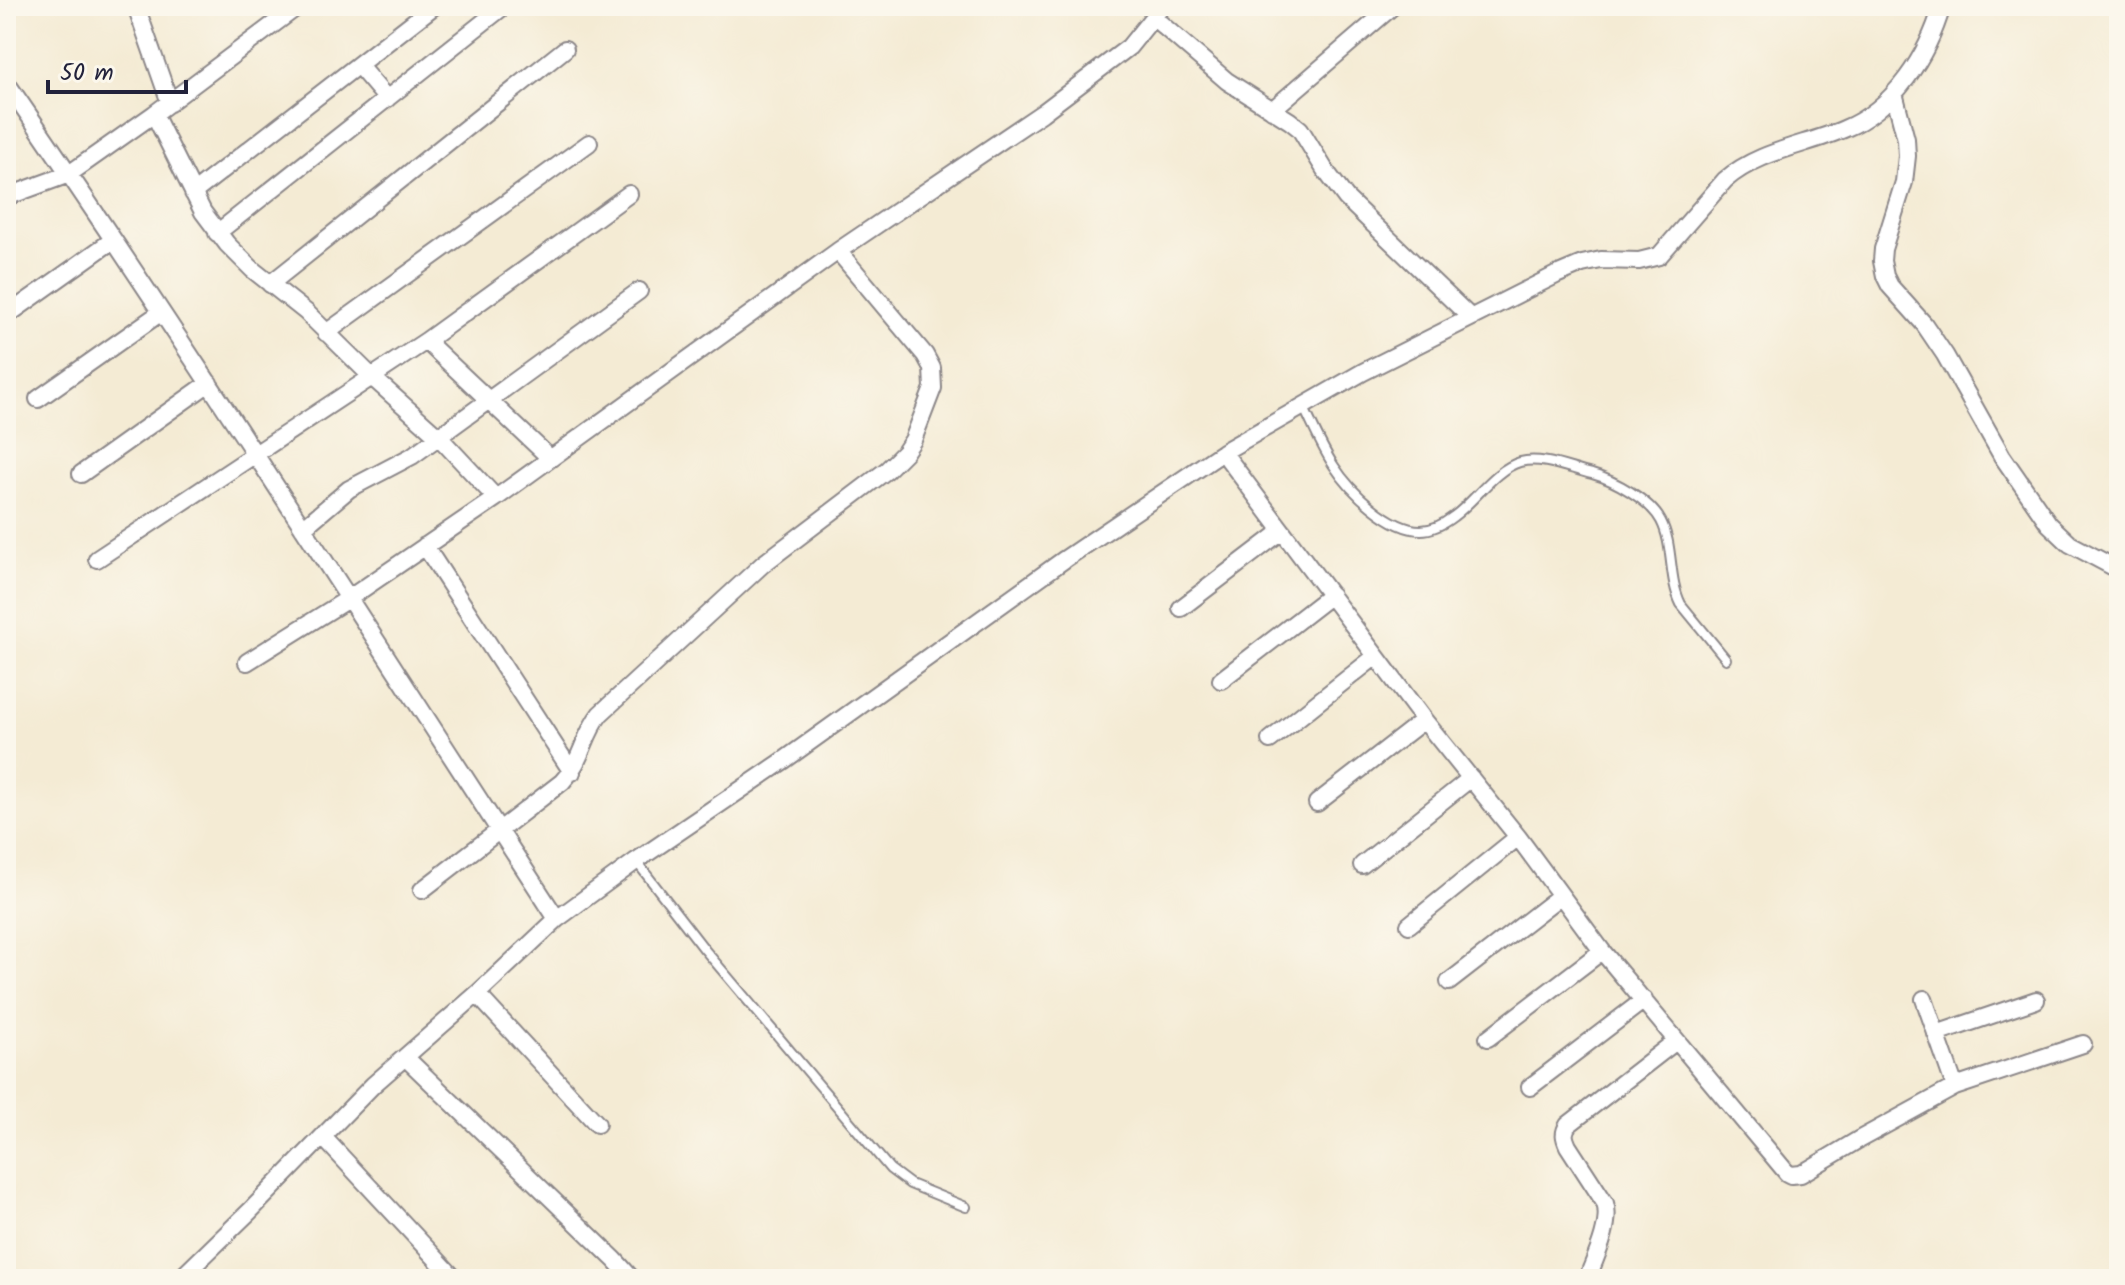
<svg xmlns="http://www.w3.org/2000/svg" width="2125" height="1285" viewBox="0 0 2125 1285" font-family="Kalam,sans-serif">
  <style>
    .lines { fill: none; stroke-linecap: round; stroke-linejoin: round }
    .lane-casing { stroke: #8b8688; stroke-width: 12 }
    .street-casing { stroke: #8b8688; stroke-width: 20 }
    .lane { stroke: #fff; stroke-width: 8 }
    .street { stroke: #fff; stroke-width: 16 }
  </style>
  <rect width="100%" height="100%" fill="#fbf7ec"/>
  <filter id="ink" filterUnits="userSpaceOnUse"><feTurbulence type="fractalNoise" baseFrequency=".0125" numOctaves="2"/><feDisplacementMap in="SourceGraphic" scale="16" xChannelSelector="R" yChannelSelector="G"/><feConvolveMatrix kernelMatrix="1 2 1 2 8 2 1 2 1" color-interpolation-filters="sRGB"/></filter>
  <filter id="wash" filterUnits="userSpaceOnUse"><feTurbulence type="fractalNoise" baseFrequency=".006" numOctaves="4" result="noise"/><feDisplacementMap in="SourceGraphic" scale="32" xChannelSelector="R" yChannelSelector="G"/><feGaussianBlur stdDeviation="1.8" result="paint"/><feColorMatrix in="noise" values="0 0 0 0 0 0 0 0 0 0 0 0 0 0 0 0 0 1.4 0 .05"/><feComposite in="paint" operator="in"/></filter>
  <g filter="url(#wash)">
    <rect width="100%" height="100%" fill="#f4ebd4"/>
  </g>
  <g filter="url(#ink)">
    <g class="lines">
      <g class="lane-casing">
        <path id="lane" d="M1303,406c10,20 19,42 31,60 16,25 56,64 87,64 11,0 24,-7 33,-14 21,-15 41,-47 66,-54 22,-6 50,7 72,12 22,6 58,26 69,47 13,25 7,57 20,83l45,55
          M636,861l69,89 185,219 20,15 56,23"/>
      </g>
      <g class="street-casing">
        <path id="street" d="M136,6l34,97
          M1154,18l73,63 63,40 10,8 25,41 21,28 124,119
          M358,65l29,34
          M6,82c190,275 368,557 551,837
          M1894,93l12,46 1,17 -3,26 -21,67 -1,12 3,15 5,10 34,38 21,31 57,101 47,68 21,20 49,26
          M1272,110l121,-104
          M154,114l49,98 24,32 26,26 53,42 66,65 67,60 57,61
          M193,193l241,-187
          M6,197l63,-23 85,-60 144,-108
          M217,233l287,-227
          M270,284l295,-235
          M6,316l107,-76
          M326,333l263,-190
          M426,341l124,117
          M38,399l122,-86
          M1223,452l201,268 94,117 84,114 185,222 4,2 10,-1 57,-34 97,-53 128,-43
          M81,474l128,-91
          M303,528l46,-39 63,-33 227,-165
          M425,546l147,226
          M97,559l329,-218 203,-147
          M1181,608l101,-77
          M247,662l101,-63 148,-101 342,-247 204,-138 87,-66 33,-41
          M1221,680l110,-85
          M1270,740l106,-84
          M1317,803l107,-83
          M1362,865l109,-87
          M422,890l140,-108c21,-22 21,-46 38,-68l163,-150 124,-94 18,-18 8,-12 20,-52 -1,-20 -7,-13 -87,-104
          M1409,925l109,-88
          M1449,982l111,-86
          M477,994l120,130
          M1924,999l31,88
          M1936,1034l100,-34
          M1488,1038l114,-87
          M405,1057l210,203 17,19
          M1530,1087l114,-87
          M323,1137l132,142
          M180,1279l70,-68 123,-126 104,-91 80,-75 79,-58 147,-100 282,-202 158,-107 140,-80 193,-97 26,-11 19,-4 38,1 20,-5 66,-76c33,-29 79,-34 119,-51 50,-20 84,-74 98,-123
          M1587,1279c8,-20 25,-55 18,-76l-37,-57c-4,-9 -5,-13 0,-21l108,-84"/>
      </g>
      <use href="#lane" class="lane"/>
      <use href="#street" class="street"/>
    </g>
  </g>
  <rect width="2125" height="1285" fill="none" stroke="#fbf7ec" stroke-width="32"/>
  <path d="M48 80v12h138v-12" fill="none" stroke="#22223b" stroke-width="4"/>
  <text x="60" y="80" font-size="24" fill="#22223b" stroke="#fbf7ec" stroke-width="6" paint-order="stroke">50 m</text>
</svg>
